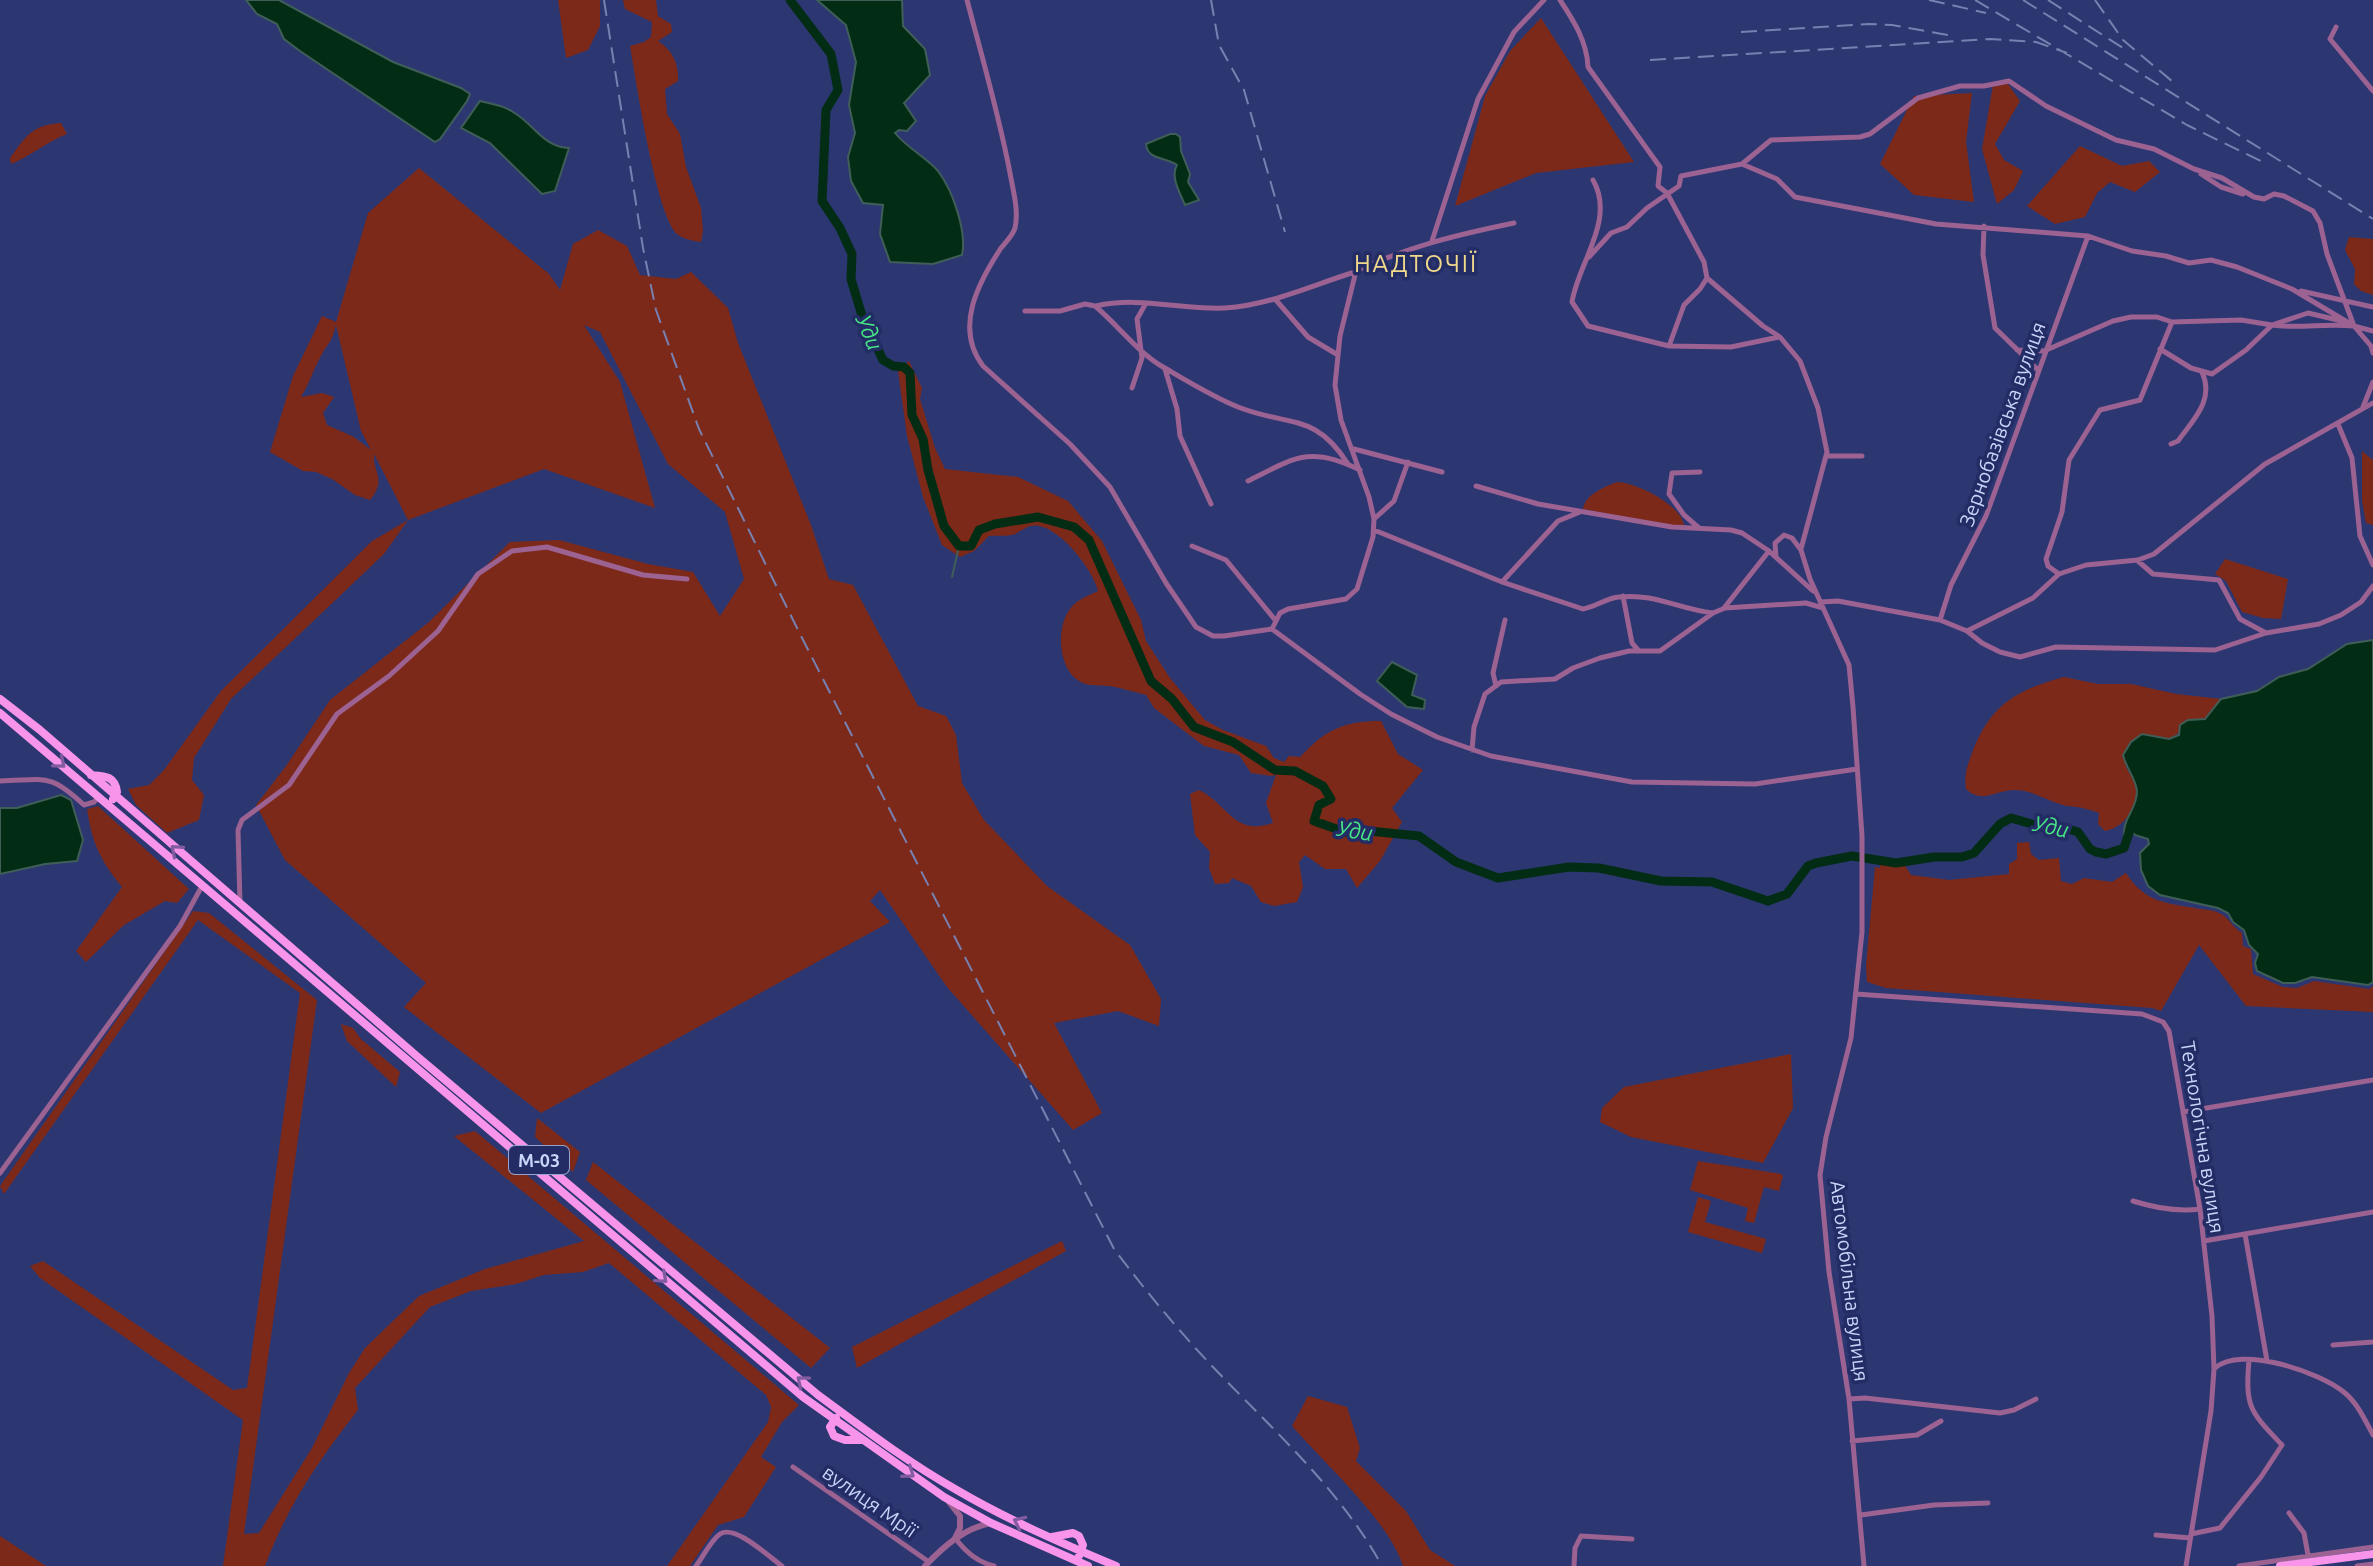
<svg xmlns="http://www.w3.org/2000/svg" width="2373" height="1566" viewBox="0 0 2373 1566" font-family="Ubuntu,sans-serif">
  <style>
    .green { fill: #7d291a; fill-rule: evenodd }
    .water { fill: #032c14; stroke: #3f5e58; stroke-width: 2 }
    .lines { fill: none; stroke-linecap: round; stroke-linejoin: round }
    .stream { stroke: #3f5e58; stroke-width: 2 }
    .river { stroke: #032c14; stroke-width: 9 }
    .minor { stroke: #9b6292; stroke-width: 5 }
    .tertiary { stroke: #9b6292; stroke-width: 6 }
    .trunk { stroke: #f894ea; stroke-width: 8 }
    .rail { stroke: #7781b1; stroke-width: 2; stroke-dasharray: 16 8; stroke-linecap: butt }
    .oneway { stroke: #835ba1 }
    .labels { text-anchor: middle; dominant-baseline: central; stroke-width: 7; stroke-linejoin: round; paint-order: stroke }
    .shield { fill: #232c65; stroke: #98a2cc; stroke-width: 2 }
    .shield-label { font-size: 18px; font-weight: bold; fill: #cad4f8 }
    .street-label { font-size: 20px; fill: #cad4f8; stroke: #232c65 }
    .water-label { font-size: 22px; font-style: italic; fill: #47e685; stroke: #232c65 }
    .quarter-label { font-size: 24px; letter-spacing: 2px; fill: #f1d98c; stroke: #232c65 }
  </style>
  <rect width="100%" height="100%" fill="#2c3771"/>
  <path class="green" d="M558,0h42v26l-12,24 -22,8z
    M623,0h33l2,16 13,8 1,8 -14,9c15,10 21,23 20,40l-13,8 2,25 13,20 6,33 15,41 2,23 -2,11c-8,-1 -18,-3 -24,-8 -21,-19 -41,-154 -47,-188l14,-4 7,-5 1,-15 -27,-13z
    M1541,18l93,144 -98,11 -81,33 30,-110 25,-45z
    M2008,84l12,17 -25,43 9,16 19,11 -9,19 -17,14 -15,-55 11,-64z
    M1972,93l-6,49 8,60 -60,-7 -34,-31 34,-68z
    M61,123l6,11c-21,8 -36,22 -56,30l-1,-6c16,-22 22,-33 51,-35z
    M2080,146l42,20 27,-5 11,11 -25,20 -25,-10 -13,11 -12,24 -30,7 -28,-18z
    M419,168l130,106 11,16 13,-46 25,-14 29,16 13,29 36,4 15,-7 37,36 10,35 73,182 18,54 24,6 65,121 28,10 10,19 6,48 22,37 63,66 83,59 31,54 -2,27 -41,-15 -64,12 48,90 -29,17 -126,-143 -67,-97 -10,11 20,21 -349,191 -137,-106 22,-24 -141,-123 -29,-55 30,-39 44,-66 99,-78 81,-80 49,-2 89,24 45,8 27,44 24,-37 -19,-67 -57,-48 -68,-132 -16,-7 36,57 35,126 -111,-39 -136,51 -24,34 -153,145 -37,59 -2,22 12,15 -5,25 -32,13 -31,-28 -8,-16 21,-4 15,-15 57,-79 151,-150 36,-21 -34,-66c-1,20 13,25 -4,46l-15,-5 -23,-16 -16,-7 -13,-1 -33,-19 23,-76 29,-60 14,6 32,-109zM336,325l25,106 10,19 -17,-13 -27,-12 -4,-12 11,-16 -12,-4 -21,4c9,-15 13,-29 21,-43 8,-14 9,-10 14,-29z
    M2349,237l24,2v56l-12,-4 -7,-7 1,-15 -10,-19z
    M909,361l13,27 -2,11 15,49 10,21 73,8 50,24 34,40 39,79 5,21 24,37 35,42 18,10 43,16 8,12 10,4 5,-6 11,1c25,-27 43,-36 81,-36l17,33 25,16 -31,38 10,14 -22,39 -23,27 -11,-19h-21l-20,-14 -6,7 4,25 -6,15 -23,4 -13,-4 -10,-16 -19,-8 -3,5 -14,1 -6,-16 1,-16 -15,-17 -5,-41 9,-4c29,14 35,47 74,33l-7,-20 10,-28 -5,1 -20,-3 -12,-18 -35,-9 -50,-38 -8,-13c-12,-3 -24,-7 -37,-9 -10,-1 -20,1 -30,-5 -20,-12 -23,-50 -11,-69 6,-11 19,-16 30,-21 -5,-21 -36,-61 -59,-65 -11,-2 -15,4 -24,8 -8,3 -18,1 -26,2l-15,15 -14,6 -18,-12 -19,-48 -16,-61 -9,-65z
    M2362,451l11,9v65l-7,-2 -4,-23z
    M1617,482c20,1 63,22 67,43l-2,3 -14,-1 -85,-18c2,-14 21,-22 34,-27z
    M2225,559l63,20 -7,40 -18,-1 -21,-6 -16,-31 -11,-7z
    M2064,677l34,7h33l45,10 45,5 -16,20 -17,1c-14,24 -21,19 -46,14l-11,8 -5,25c3,6 8,12 10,18 5,20 -12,43 -31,46l-7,-7 1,-11c-11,-4 -19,-6 -31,-7 -18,-3 -36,-17 -55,-16 -19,1 -31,14 -47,-1 -2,-15 1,-22 6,-36 18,-48 44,-63 92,-76z
    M98,806l91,83 -12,14 -12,-2 -41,24 -38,37 -10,-11 46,-64c-21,-26 -30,-43 -35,-78z
    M2029,842l2,12 8,6 20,-2 2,23 11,3 12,-6 28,4 14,-9c18,28 37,30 69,35 7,2 17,1 24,5 9,3 12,13 23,20l1,13 8,3 2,25 30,13 14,1 17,-7 55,8 4,-3v26l-127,-6 -47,-61 -38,66 -9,-3 -266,-20 -19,-6 -1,-17 9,-98 5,1v-5l24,1 7,11 38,5 60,-6v-10l8,-5v-16z
    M193,911l16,2 108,87 -73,534 15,-1 53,-85 37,-75 16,-25 54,-52 66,-27 99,-28 -130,-105 21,-5 324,274 -17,17 -21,35 15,10 -32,50 -26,8 -28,41h-23l101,-144 3,-15 -5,-12 -157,-132 -26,9 -39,3 -28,9 -45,7 -41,16 -75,81 3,22c-40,51 -70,95 -93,156h-42l20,-146 -203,-142 -10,-12 13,-5 190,129 14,-2 53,-395 -102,-73 -194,274 -4,-8z
    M341,1024l12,4 8,11 39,33 -4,15 -49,-46z
    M1791,1054l2,54 -30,55 -132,-26 -31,-15 2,-14 22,-21z
    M537,1118l43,34 -7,20 -38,-35z
    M1698,1161l83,13 2,2 -4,15 -15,-4 -10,36 -9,-2 3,-13 -58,-18z
    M593,1162l237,186 -19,20 -225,-188z
    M1698,1197l13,4 -6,21 61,17 -4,14 -74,-21z
    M1062,1241l4,10 -209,117 -5,-21z
    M1308,1396l39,11 13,41 -4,13 50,50 24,39 25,16h-52c-14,-45 -79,-103 -111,-140z
    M0,1536l46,30h-46z"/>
  <path class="water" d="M246,0h33l114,62 68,26 9,6 -3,7 -27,38 -5,3 -135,-91 -16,-12 -7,-15 -20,-10z
    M817,0h85l1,26 22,23 5,26 -26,28 12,18 -9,10 -8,-1 -4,3c12,15 32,25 43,38 15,20 29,61 24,84l-29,9 -43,-2 -10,-28 3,-29 -20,-2 -12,-22 -3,-24 7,-24 -6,-28 7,-43 -10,-37z
    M480,101c12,3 26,5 36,13 19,12 28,33 53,34l-14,43 -13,3 -52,-51 -29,-15z
    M1170,134h6l4,3 1,14 9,23 -2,8 11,18 -14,5c-5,-12 -15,-29 -8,-40 -12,-9 -29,-4 -31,-21z
    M2373,640v342l-5,3 -56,-8 -17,6h-12l-26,-12 -2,-8 3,-9 -9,-9 -5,-15 -11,-8 -5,-9 -10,-5 -58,-13 -12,-9 -7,-16 -1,-17 9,-9 -1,-5 -13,-4 -4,-5 -6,11c-5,-23 12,-29 12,-50 -1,-12 -11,-23 -14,-36l8,-13 11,-8 27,5 10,-4 1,-10 8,-5 17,-1 16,-20 36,-8 22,-14 29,-8 39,-25z
    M1392,662l25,13 -5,20 13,5 -1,9 -17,-2 -30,-26z
    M61,795l10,5 12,40 -6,21 -32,3 -45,10v-66h17z"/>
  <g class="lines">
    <path class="stream" d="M952,577l7,-31"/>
    <path class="river" d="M790,0l41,54 7,36 -12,20 -4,91 18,27 12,26 -1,25 12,40 20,41 10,6 11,1 6,6 2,42 11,24 5,31 16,56 15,20h12l8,-16 16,-6 43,-7 36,10 15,13 62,141 21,18 22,28 39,15 42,28 20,1 28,15 8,13 -12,6 -5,16 31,11 24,-1 50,5 37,26 42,16 71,-11 30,1 62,13 51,1 56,19 19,-7 21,-28 8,-3 36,-7 44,7 38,-6h28l12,-4 26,-29 11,-6 38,11h19l10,3 12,17 6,3 10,2 18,-6 9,-27"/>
    <path class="minor" d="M967,0c15,57 32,115 43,173 3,17 9,38 5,55 -2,7 -9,14 -14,20 -23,35 -47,80 -18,118l87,78 40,43 56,96 30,44 17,9h11l48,-7 88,65 31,20 46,23 54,19 141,26 123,2 102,-15
      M1560,0c14,21 27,42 28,67l72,100 -2,19 9,7 37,69 3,16 56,48 17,11 20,24 18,47 9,44 -26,97
      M2336,27l-6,12 43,52
      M1742,164l29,-24 89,-3 10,-3 48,-36 42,-12h24l25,-5 37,25 70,34 38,9 40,20 28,9 32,19 10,2 10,-5 10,2 29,15 7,12 7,31 27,72 17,20 2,7
      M2201,174l20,13 22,7
      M1593,180c23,40 -15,83 -21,122l16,24 81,20 62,1 48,-10
      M1984,226l-1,29 12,73 43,42
      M1432,241l46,-142 36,-67 30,-32
      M1589,257l22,-24 16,-6 20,-19 32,-22 2,-10 61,-12 35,15 18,18 141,27 152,12 44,15 34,5 23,7 22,-3 26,7 55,22 62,37 19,5
      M2301,291l72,16
      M1275,299l33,38 30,18
      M1096,306c43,-10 85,4 129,2 46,-3 87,-23 130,-36
      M1025,311h35l25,-7 10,2c23,19 42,46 68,61 24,14 50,30 75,40 51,20 77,5 110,57
      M1669,346l15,-41 16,-16 7,-11
      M2160,349l31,19 21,6 34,-24 26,-25c26,4 54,-2 81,1
      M2017,350l27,1 69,-30 18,-4h26l15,5 69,-2 31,5 36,-12 34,8
      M1165,369l12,40 3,27 31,68
      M1132,388l10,-30 -5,-39 9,-16
      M2363,407l10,-25
      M2338,424l14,34 8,78 13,29
      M2171,444l7,-3c15,-21 37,-41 24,-69
      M1354,449l88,23
      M1826,456h36
      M1248,481c46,-23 62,-36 112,-11
      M1476,486l62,18 134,23 59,3 11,3 27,18 44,40
      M1374,519l20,-18 14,-39
      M1699,528l-15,-13 -15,-21 3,-21 28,-1
      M1374,530l128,52 81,27c13,-2 23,-11 36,-12 36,-4 59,12 94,16
      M1192,546l34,14 50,61
      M1776,557l-1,-14 9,-8 8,3 9,12 9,29 39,86 4,42 9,129v96l-11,106 -25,99 -6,38 9,97 20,127 15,167
      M2138,561l15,13 66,6 21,39 26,14
      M2059,574l-11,-8 -2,-7 16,-47 7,-52 31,-50 40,-10 32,-78
      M1502,582l56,-61 22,-9
      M1623,596l9,47 6,7
      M1821,602l17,-1 102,19 27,11 15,12 18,9 20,5 36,-10 159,3 51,-17 53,-9 22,-9 20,-13 12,-16
      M1724,608l45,-57
      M1940,620l11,-35 35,-69 102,-280
      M1272,629l8,-16 8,-4 58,-10 11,-10 16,-52 1,-18 -5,-22 -28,-77 -6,-35 5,-49 16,-65c54,-25 100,-36 158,-48
      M1967,631l66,-33 26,-24 27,-9 52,-5 16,-6 111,-90 108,-61
      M1496,686l-3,-13 12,-53
      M1472,750l2,-23 11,-33 16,-12 54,-3 18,-11 27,-10 29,-7h31l53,-38 12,-5 81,-5 17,5
      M0,781c45,-1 49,-9 84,24l10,-3 5,-5
      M240,904l-2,-74 4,-10 47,-35 48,-71 52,-38 49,-45 40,-57 34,-23 35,-4 96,28 44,4
      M1856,994l286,20 21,8 6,9 31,178 12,107 2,53 -3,42 -25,155
      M2183,1112l190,-32
      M0,1173l180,-247 22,-40
      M2133,1201c22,7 44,11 67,8
      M2245,1234l22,127
      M2204,1241l169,-29
      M2333,1345l40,-3
      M2215,1368c26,-23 105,4 130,25 13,11 20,27 28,42
      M1849,1399l16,-1 135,15 14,-3 22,-11
      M1852,1441l65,-6 24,-14
      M793,1467l136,95
      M2289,1513l15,20 4,22
      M1861,1515l73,-10 54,-2
      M2191,1534l29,-6 41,-51 21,-32c-32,-34 -37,-37 -33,-85
      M2156,1535l34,3
      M955,1538c11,14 22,24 39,28
      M696,1566c7,-9 15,-26 24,-32 15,-10 49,23 62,32
      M1574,1566l1,-18 6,-12 51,3
      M2239,1566l134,-19
      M2357,1566l16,-2"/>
    <path class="tertiary" d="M949,1502l11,14v12l-5,10
      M925,1566c18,-19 39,-38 66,-43"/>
    <path class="trunk" d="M0,699l40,31 379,328 399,337c45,33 89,67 137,94 51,30 106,54 161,77
      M0,713l803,684 141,100 47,26 97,43
      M91,775c14,1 24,1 26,17l-4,7
      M836,1418l-6,9 4,9 11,4h17
      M1052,1537l21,-4 6,3 4,9 -4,11
      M2280,1566l93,-12"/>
    <path class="rail" d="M604,0l39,248 13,62 43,119 100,203 315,617c31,41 63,80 98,117 60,63 128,123 170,200
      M1211,0l8,45 25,45 41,142
      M1929,0l57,13
      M1975,0l212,125 76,37
      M2023,0l350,219
      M2048,0l75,48
      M2095,0l28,40 50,42
      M1741,32l128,-8 23,1 56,10
      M1650,60l341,-21 45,3 31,11"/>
  </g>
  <defs><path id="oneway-chevron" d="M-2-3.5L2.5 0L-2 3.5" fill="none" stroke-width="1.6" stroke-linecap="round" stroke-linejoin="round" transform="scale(2)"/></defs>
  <g class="oneway">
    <use href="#oneway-chevron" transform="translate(60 763) rotate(40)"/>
    <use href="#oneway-chevron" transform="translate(176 850) rotate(-139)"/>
    <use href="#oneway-chevron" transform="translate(662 1278) rotate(42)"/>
    <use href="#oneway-chevron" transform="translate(802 1381) rotate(-140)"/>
    <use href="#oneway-chevron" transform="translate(909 1473) rotate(35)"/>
    <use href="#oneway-chevron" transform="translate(1019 1522) rotate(-155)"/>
  </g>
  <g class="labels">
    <rect class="shield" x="509" y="1146" width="60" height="28" rx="6"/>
    <g class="shield-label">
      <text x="539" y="1160">М-03</text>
    </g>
    <g class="street-label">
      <text transform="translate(2002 424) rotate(-70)">Зернобазівська вулиця</text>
      <text transform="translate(2203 1137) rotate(81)">Технологічна вулиця</text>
      <text transform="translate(1850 1281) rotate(83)">Автомобільна вулиця</text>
      <text transform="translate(870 1501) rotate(35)">вулиця Мрії</text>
    </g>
    <g class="water-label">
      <text transform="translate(870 332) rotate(67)">Уди</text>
      <text transform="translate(2051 826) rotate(12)">Уди</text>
      <text transform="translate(1355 830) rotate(9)">Уди</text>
    </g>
    <g class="quarter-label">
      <text x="1416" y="263">НАДТОЧІЇ</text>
    </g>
  </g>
</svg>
